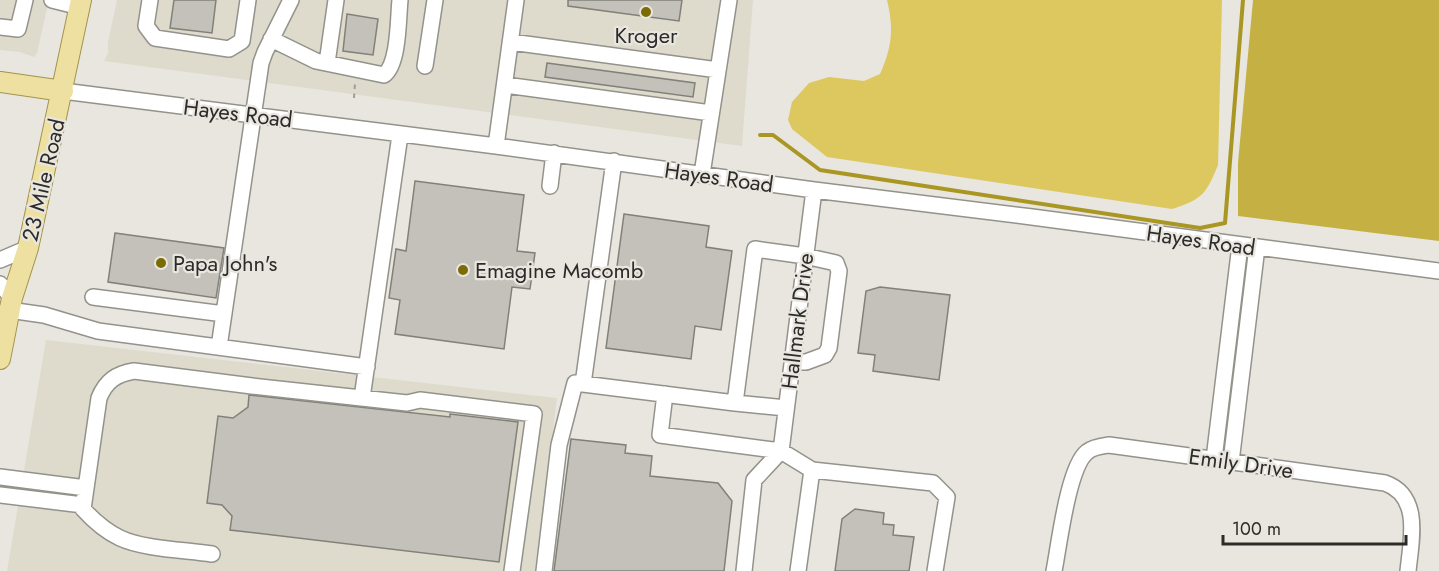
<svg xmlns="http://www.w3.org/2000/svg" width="1439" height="571" viewBox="0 0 1439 571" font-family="Jost,sans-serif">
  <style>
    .built { fill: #dedbcc }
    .green { fill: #ddc85f }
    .forest { fill: #c5b044 }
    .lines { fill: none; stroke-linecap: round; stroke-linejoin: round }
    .stream { stroke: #aa9623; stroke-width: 4 }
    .building { fill: #c3c1ba; stroke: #818079; stroke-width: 1.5 }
    .minor-casing { stroke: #93928b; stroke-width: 18 }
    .major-casing { stroke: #a2944d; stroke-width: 22 }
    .path { stroke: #9f9d98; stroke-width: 2; stroke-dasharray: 4.5 4.5; stroke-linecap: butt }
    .minor { stroke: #fff; stroke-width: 15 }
    .major { stroke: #ede0a0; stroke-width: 20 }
    .poi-dot { fill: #7b6b03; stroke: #e8e6df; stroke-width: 2 }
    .labels { text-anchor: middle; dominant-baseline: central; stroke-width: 4.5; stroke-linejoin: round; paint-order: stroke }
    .poi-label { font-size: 22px; fill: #2c2b29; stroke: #e8e6df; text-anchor: start }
    .street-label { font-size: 22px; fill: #2c2b29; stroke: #e8e6df }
  </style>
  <rect width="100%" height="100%" fill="#e8e6df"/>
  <path class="built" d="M0,0h49l-12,53 -3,4 -14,-5 -20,-2z
    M117,0h636l-11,146 -638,-85 4,-8v-11z
    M46,340l511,58 -22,173h-528z"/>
  <path class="green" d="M887,0h335l-4,165c-12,29 -15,34 -46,44l-345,-52 -35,-28 -4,-9 4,-18 17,-19 20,-6 35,4 16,-7c12,-27 14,-45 7,-74z"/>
  <path class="forest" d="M1253,0h186v241l-201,-25v-53z"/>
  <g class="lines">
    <path class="stream" d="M760,135h13l47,35 380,58 25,-5 18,-223"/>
  </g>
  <path class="building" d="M174,0h42l-4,33 -42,-5z
    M568,0h114l-3,21 -111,-15z
    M347,14l31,5 -5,36 -30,-4z
    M547,63l148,20 -2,14 -148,-20z
    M415,181l109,14 -7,56 18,2 -5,36 -18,-2 -8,62 -109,-15 5,-34 -11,-2 7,-49 10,2z
    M624,214l85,12 -3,21 26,4 -11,79 -26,-4 -4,33 -85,-11z
    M115,233l109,15 -8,50 -108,-16z
    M880,287l70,8 -11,85 -66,-9 2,-16 -17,-2 8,-62z
    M249,395l201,22v-3l68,8 -19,140 -269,-32 2,-14 -10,-11 -15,-2 11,-87 15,2 15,-11z
    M571,439l55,6 -1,8 27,3 -2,20 68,7 14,18 -8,70h-170z
    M855,509l29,4 -1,11 11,1 -1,10 21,2 -5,34h-74l7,-52z"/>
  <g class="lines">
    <g class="minor-casing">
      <path id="minor" d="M52,0l28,7
        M150,0l-4,26 9,12 74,11 13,-8 6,-41
        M0,27l18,2 7,-29
        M271,39l45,22 68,14c15,-11 14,-56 16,-75
        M511,42l207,28
        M327,63l9,-63
        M425,66l10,-66
        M505,85l206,28
        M63,91l433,55 318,44 218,27 407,54
        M496,146l20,-146
        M702,174l27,-174
        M550,186l4,-33
        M814,190l-33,261 31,19 121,13 14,14 -12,74
        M0,260l28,-12
        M0,284l12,14
        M93,297l131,17
        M1,314l8,-4 35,5 54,16 269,36
        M219,347l42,-284 4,-11 26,-52
        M583,384l31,-223
        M665,394l-5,41 121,16 -27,29 -10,91
        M362,398l38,-263
        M786,408l-51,-5 20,-154 50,7 31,7 3,8 -10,77 -4,7 -19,7h-14
        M1214,459l26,-214
        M1231,462l26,-215
        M0,477l86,11
        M0,495l83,10
        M212,554c-26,-4 -69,-5 -92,-16 -15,-7 -27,-18 -37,-29l16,-111c7,-17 17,-24 35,-27l118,15 155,17 13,-3 114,14 -22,157
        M544,571l15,-126 16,-62 160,20
        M798,571l14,-101
        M1054,571c5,-25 14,-104 33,-119 6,-5 15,-6 22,-7l276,38c37,13 26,58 23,88"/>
    </g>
    <g class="major-casing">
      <path id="major" d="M0,82l63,9
        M0,359l12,-61 16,-50 53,-248"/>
    </g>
    <path class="path" d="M354,98l1,-15"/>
    <use href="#minor" class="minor"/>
    <use href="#major" class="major"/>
  </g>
  <g class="poi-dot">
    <circle cx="646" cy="12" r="6"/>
    <circle cx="161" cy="263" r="6"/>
    <circle cx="463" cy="270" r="6"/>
  </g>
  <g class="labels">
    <g class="poi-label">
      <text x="646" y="35" text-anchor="middle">Kroger</text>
      <text x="173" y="263">Papa John's</text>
      <text x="475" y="270">Emagine Macomb</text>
    </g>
    <g class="street-label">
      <text transform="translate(238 113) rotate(7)">Hayes Road</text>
      <text transform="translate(719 177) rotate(8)">Hayes Road</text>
      <text transform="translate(43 180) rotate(-77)">23 Mile Road</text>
      <text transform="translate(1201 240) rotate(8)">Hayes Road</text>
      <text transform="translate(797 321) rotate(-83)">Hallmark Drive</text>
      <text transform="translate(1241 463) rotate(8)">Emily Drive</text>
    </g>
  </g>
  <path d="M1223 535v9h183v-9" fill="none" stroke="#2c2b29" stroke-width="3"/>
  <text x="1232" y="535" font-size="18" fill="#2c2b29" stroke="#e8e6df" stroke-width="4.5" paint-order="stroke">100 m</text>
</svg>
